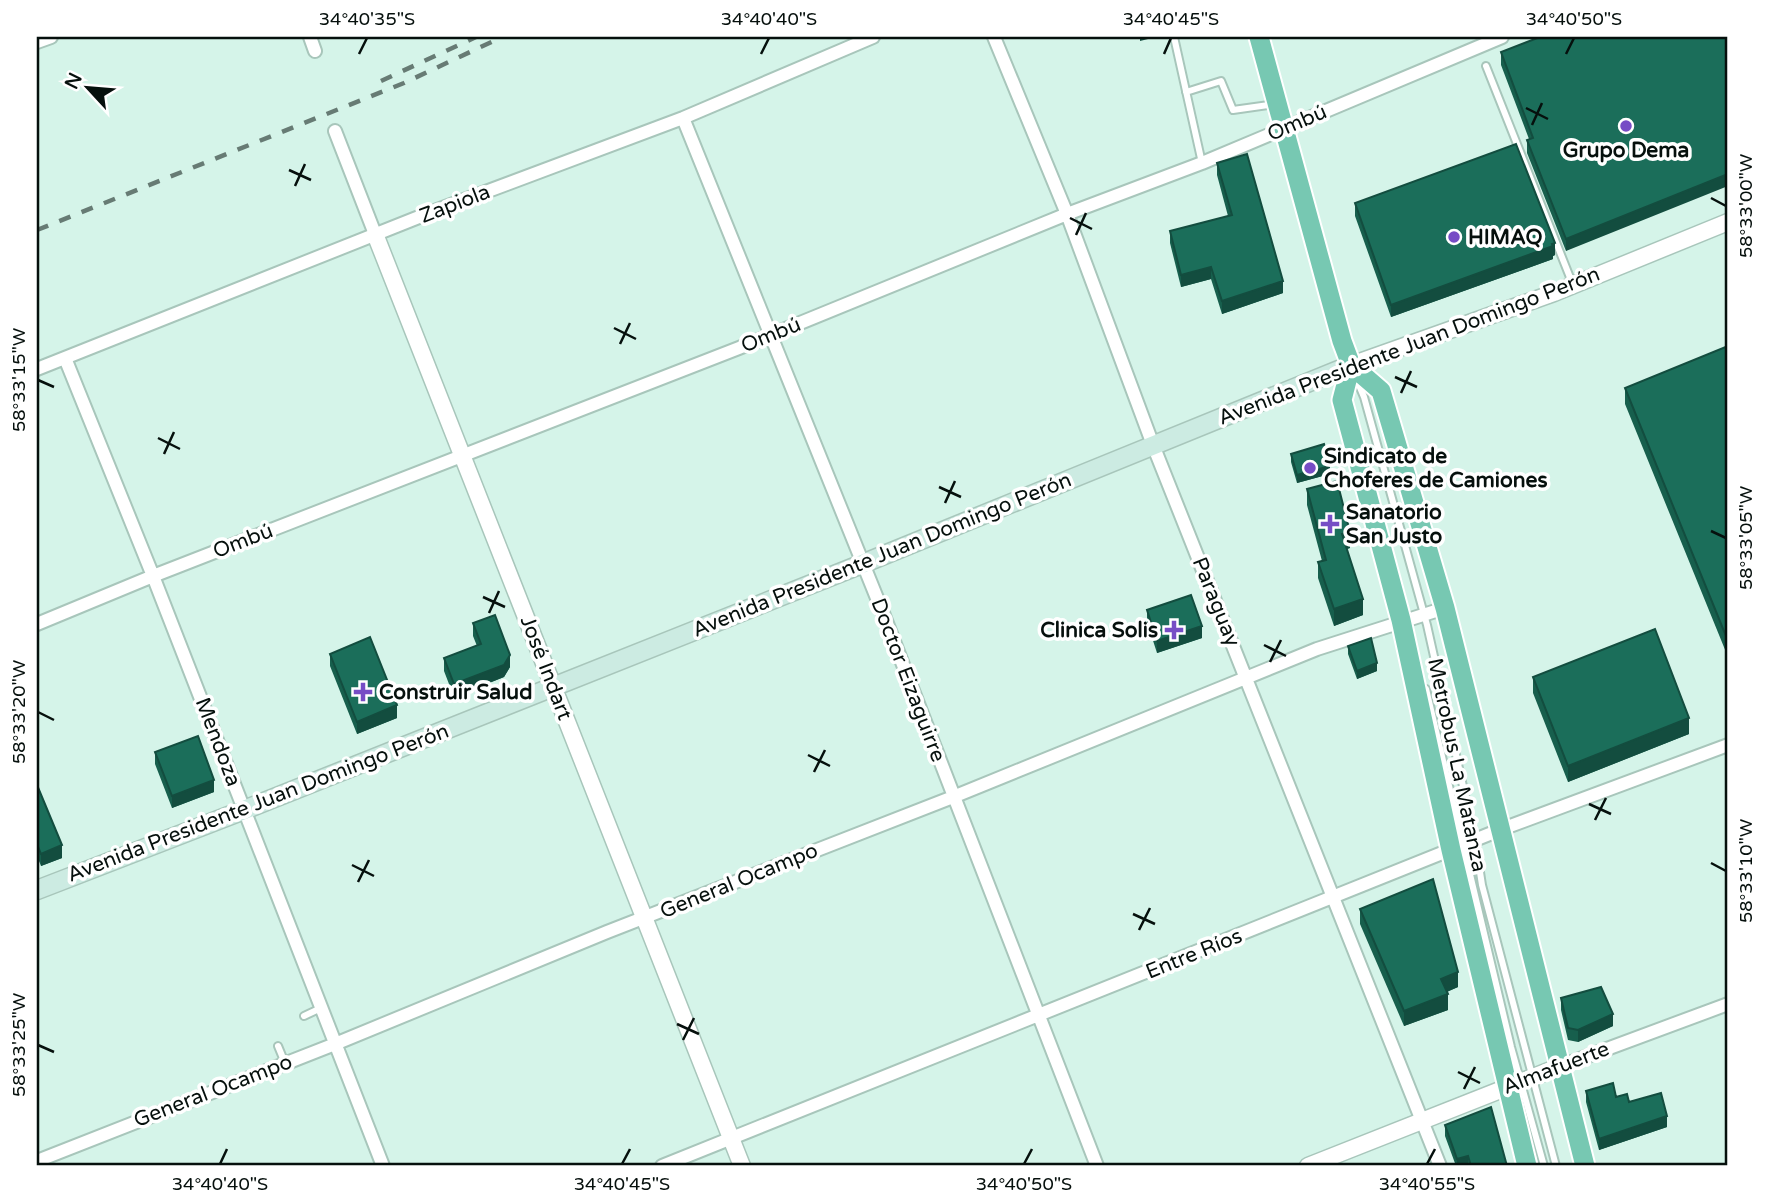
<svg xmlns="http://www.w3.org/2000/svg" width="1765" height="1203" viewBox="0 0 1765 1203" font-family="'Varela Round',sans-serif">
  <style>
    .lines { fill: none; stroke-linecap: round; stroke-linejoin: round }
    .service-casing { stroke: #a8c6bb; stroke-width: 10 }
    .minor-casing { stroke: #a8c6bb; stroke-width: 16 }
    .tertiary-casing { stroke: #a8c6bb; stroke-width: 19 }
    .secondary-casing { stroke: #a8c6bb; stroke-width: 21 }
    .trunk-casing { stroke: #fff; stroke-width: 23 }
    .service { stroke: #fff; stroke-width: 6 }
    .minor { stroke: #fff; stroke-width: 12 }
    .tertiary { stroke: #fff; stroke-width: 16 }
    .secondary { stroke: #ccebe2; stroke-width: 18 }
    .trunk { stroke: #77c8b2; stroke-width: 19 }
    .rail { stroke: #677b74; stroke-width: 4.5; stroke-dasharray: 12 12; stroke-linecap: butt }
    .wall { fill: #175f4d }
    .shaded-wall { fill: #134d3f }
    .building { fill: #1b6e5a; stroke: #134d3f; stroke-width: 2 }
    .ticks { fill: none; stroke: #06100d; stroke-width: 2.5 }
    .poi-dot { fill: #764cc5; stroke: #fff; stroke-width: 2.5 }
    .labels { text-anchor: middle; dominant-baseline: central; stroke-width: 7; stroke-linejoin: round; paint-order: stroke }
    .street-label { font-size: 21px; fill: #06100d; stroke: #fff }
    .poi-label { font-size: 21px; font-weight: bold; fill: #06100d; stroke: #fff; text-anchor: start }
    .neatline { fill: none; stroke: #06100d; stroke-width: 2.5 }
    .ticks-label { font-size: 18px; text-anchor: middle; fill: #06100d }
  </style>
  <rect width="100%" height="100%" fill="#d5f4e9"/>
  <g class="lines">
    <g class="service-casing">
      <path id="service" d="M1174,37l28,126
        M1486,66l87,219
        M1186,92l35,-11 12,29 42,-6
        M1356,378l8,19 63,228 48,215 7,45 74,281
        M1426,689l85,358 33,119
        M304,1016l17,-8
        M278,1046l7,17"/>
    </g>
    <g class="minor-casing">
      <path id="minor" d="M310,37l5,14
        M994,37l73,177 86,231 287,721
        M37,42l14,-5
        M683,118l200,495 214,553
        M335,131l40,103
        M65,358l88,218 230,590
        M37,369l387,-154 259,-97 190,-81
        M37,624l116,-48 586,-228 328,-134 135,-51 300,-126
        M1561,1066l167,-62
        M37,1161l298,-117 272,-112 346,-135 364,-148 128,-41
        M662,1166l840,-337 226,-84"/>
    </g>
    <g class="tertiary-casing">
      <path id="tertiary" d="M375,234l367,932
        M1351,365l203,-72 174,-71
        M1308,1166l253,-100"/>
    </g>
    <g class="secondary-casing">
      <path id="secondary" d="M37,890l207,-80 618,-246 489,-199"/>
    </g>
    <g class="trunk-casing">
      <path id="trunk" d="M1259,37l83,304 9,24 30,26 64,217 140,558
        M1351,365l-9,35 59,220 50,230 76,316"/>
    </g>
    <use href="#service" class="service"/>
    <use href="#minor" class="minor"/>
    <use href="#tertiary" class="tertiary"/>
    <use href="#secondary" class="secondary"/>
    <use href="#trunk" class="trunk"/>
    <path class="rail" d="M381,81l95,-44
      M37,230l367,-147 98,-46"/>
  </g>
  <path class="wall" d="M1728,37l-162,214 -39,-98v-13l2,-1 -28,-74v-13z
    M1217,163l66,130 -61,21 -11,-35 -30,8 -11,-44v-12l58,-15 -11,-41z
    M1355,203l200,52 -2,1v3l-162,58 -36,-101z
    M1728,346v311l-103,-253v-16z
    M1291,454l39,20 -33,9 -6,-21z
    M1307,489l43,59 -3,1 16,66 -29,11 -16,-48v-16l4,-1 -15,-56z
    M1147,610l55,28 -45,15 -10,-31z
    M473,623l37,44 -6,10 -50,20 -10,-26v-13l33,-12 -4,-10z
    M1348,646l29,25 -20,8 -9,-25z
    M330,654l67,64 -40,16 -27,-68z
    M1533,677l156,57 -121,48 -35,-89z
    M155,752l59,40 -42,16 -17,-44z
    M37,785l25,73 -21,8 -4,-10z
    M1360,909l98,78 -11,5 1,18 -44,16 -44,-102z
    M1561,998l52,28 -35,16 -10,-2 -7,-30z
    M1586,1091l30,6 13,5 38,25 -68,23 -13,-48z
    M1445,1125l62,41h-51l-11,-30z"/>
  <path class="shaded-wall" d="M1140,37h16l-16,4z
    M1728,174v12l-162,65v-12z
    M1555,243v12l-2,1v3l-162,58v-12z
    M1211,267v12l-30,8v-12z
    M1283,281v12l-61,21v-13z
    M1330,466v8l-33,9v-8z
    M1350,532v16l-8,2v-16z
    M1363,599v16l-29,11v-17z
    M1202,626v12l-45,15v-12z
    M510,655v12l-6,10 -50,20v-13z
    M1377,663v8l-20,8v-8z
    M397,705v13l-40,16v-12z
    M1689,718v16l-121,48v-16z
    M214,780v12l-42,16v-12z
    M62,845v13l-21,8v-12z
    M1458,972v15l-17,7v-15z
    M1448,994v16l-44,16v-15z
    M1613,1014v12l-35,16v-12z
    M1667,1116v11l-68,23v-11z
    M1468,1156v10h-11v-7z"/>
  <path class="building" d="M1540,37h188v137l-162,65 -39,-99 6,-2 -32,-86z
    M1516,144l39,99 -3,1 1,2 -162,59 -36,-102z
    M1247,154l36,127 -61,20 -11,-34 -30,8 -11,-44 62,-16 -15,-52z
    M1728,346v295l-103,-253z
    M1324,444l6,22 -33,9 -6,-21z
    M1337,481l13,51 -8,2 21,65 -29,10 -16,-47 8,-2 -19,-71z
    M1191,595l11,31 -45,15 -10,-31z
    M495,615l15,40 -6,10 -50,19 -10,-26 37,-14 -8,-21z
    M1655,629l34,89 -121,48 -35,-89z
    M370,637l27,68 -40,17 -27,-68z
    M1371,638l6,25 -20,8 -9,-25z
    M198,736l16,44 -42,16 -17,-44z
    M37,785l25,60 -21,9 -4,-10z
    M1433,879l25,93 -17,7 7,15 -44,17 -44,-102z
    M1601,987l12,27 -35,16 -10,-2 -7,-30z
    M1613,1083l3,14 11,-3 2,8 32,-9 6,23 -68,23 -13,-48z
    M1491,1107l16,59h-36l-3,-10 -11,3 -12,-34z"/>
  <path class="ticks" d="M359,54l8,-16M761,54l8,-16M1164,54l7,-16M1566,54l8,-16M1526,108l22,11M1532,125l10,-22M289,170l22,10M295,186l10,-22M1711,198l15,8M1070,218l22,11M1076,235l10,-22M614,328l22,11M620,344l10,-21M1395,377l22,10M38,380l16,7M1401,393l10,-22M158,438l22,11M164,454l10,-22M939,487l22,10M945,503l10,-22M1711,531l15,7M483,597l22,10M489,613l10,-22M1264,645l22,11M1270,662l11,-22M38,712l16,8M808,755l22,11M814,772l11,-22M1589,804l22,10M1595,820l11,-22M1711,863l15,8M352,865l22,11M358,882l11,-22M1133,914l22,10M1139,930l11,-22M677,1024l22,10M683,1040l11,-22M38,1045l16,7M1458,1072l22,11M1464,1089l11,-22M220,1164l7,-15M622,1164l8,-15M1024,1164l8,-15M1427,1164l8,-15"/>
  <g class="poi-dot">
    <circle cx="1626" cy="126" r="7"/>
    <circle cx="1454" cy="237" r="7"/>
    <circle cx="1310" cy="468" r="7"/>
    <path d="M1326.5 513.5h7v7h7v7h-7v7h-7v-7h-7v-7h7z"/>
    <path d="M1170.5 619.5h7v7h7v7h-7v7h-7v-7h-7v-7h7z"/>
    <path d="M359.5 681.5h7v7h7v7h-7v7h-7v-7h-7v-7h7z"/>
  </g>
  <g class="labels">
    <g class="street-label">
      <text transform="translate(1297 123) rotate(-23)">Ombú</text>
      <text transform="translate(455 204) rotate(-21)">Zapiola</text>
      <text transform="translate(771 335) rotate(-22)">Ombú</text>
      <text transform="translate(1409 346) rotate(-21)">Avenida Presidente Juan Domingo Perón</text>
      <text transform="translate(243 541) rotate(-21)">Ombú</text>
      <text transform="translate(882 555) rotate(-22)">Avenida Presidente Juan Domingo Perón</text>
      <text transform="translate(1216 602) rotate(68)">Paraguay</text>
      <text transform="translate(546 668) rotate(69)">José Indart</text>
      <text transform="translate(908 680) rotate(69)">Doctor Eizaguirre</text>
      <text transform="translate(218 742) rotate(69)">Mendoza</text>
      <text transform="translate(1457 765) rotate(78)">Metrobus La Matanza</text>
      <text transform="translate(258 803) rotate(-21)">Avenida Presidente Juan Domingo Perón</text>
      <text transform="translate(739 881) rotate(-22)">General Ocampo</text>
      <text transform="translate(1194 954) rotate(-22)">Entre Ríos</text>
      <text transform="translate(1556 1068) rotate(-21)">Almafuerte</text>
      <text transform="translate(213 1091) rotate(-21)">General Ocampo</text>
    </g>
    <g class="poi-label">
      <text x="1626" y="150" text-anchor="middle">Grupo Dema</text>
      <text x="1468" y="237">HIMAQ</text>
      <text x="1324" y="456">Sindicato de<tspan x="1324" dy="24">Choferes de Camiones</tspan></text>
      <text x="1346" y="512">Sanatorio<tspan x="1346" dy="24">San Justo</tspan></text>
      <text x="1158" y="630" text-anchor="end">Clinica Solis</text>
      <text x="379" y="692">Construir Salud</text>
    </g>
  </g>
  <rect width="1765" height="1203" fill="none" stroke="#ffffff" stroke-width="77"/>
  <g transform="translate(88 88) rotate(296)" stroke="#ffffff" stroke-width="5" paint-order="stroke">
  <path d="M0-5L12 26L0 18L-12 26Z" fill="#06100d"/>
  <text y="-10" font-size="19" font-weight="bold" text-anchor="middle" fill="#06100d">N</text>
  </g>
  <rect x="38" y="38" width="1688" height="1126" class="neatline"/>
  <g class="ticks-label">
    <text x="367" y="25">34°40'35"S</text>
    <text x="769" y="25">34°40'40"S</text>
    <text x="1171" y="25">34°40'45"S</text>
    <text x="1574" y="25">34°40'50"S</text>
    <text transform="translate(1746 206) rotate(-90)" y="6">58°33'00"W</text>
    <text transform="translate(19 380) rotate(-90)" y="6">58°33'15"W</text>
    <text transform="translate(1746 538) rotate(-90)" y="6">58°33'05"W</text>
    <text transform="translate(19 712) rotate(-90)" y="6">58°33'20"W</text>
    <text transform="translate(1746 871) rotate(-90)" y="6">58°33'10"W</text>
    <text transform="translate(19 1045) rotate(-90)" y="6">58°33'25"W</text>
    <text x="220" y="1190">34°40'40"S</text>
    <text x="622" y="1190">34°40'45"S</text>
    <text x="1024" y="1190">34°40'50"S</text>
    <text x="1427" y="1190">34°40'55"S</text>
  </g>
</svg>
